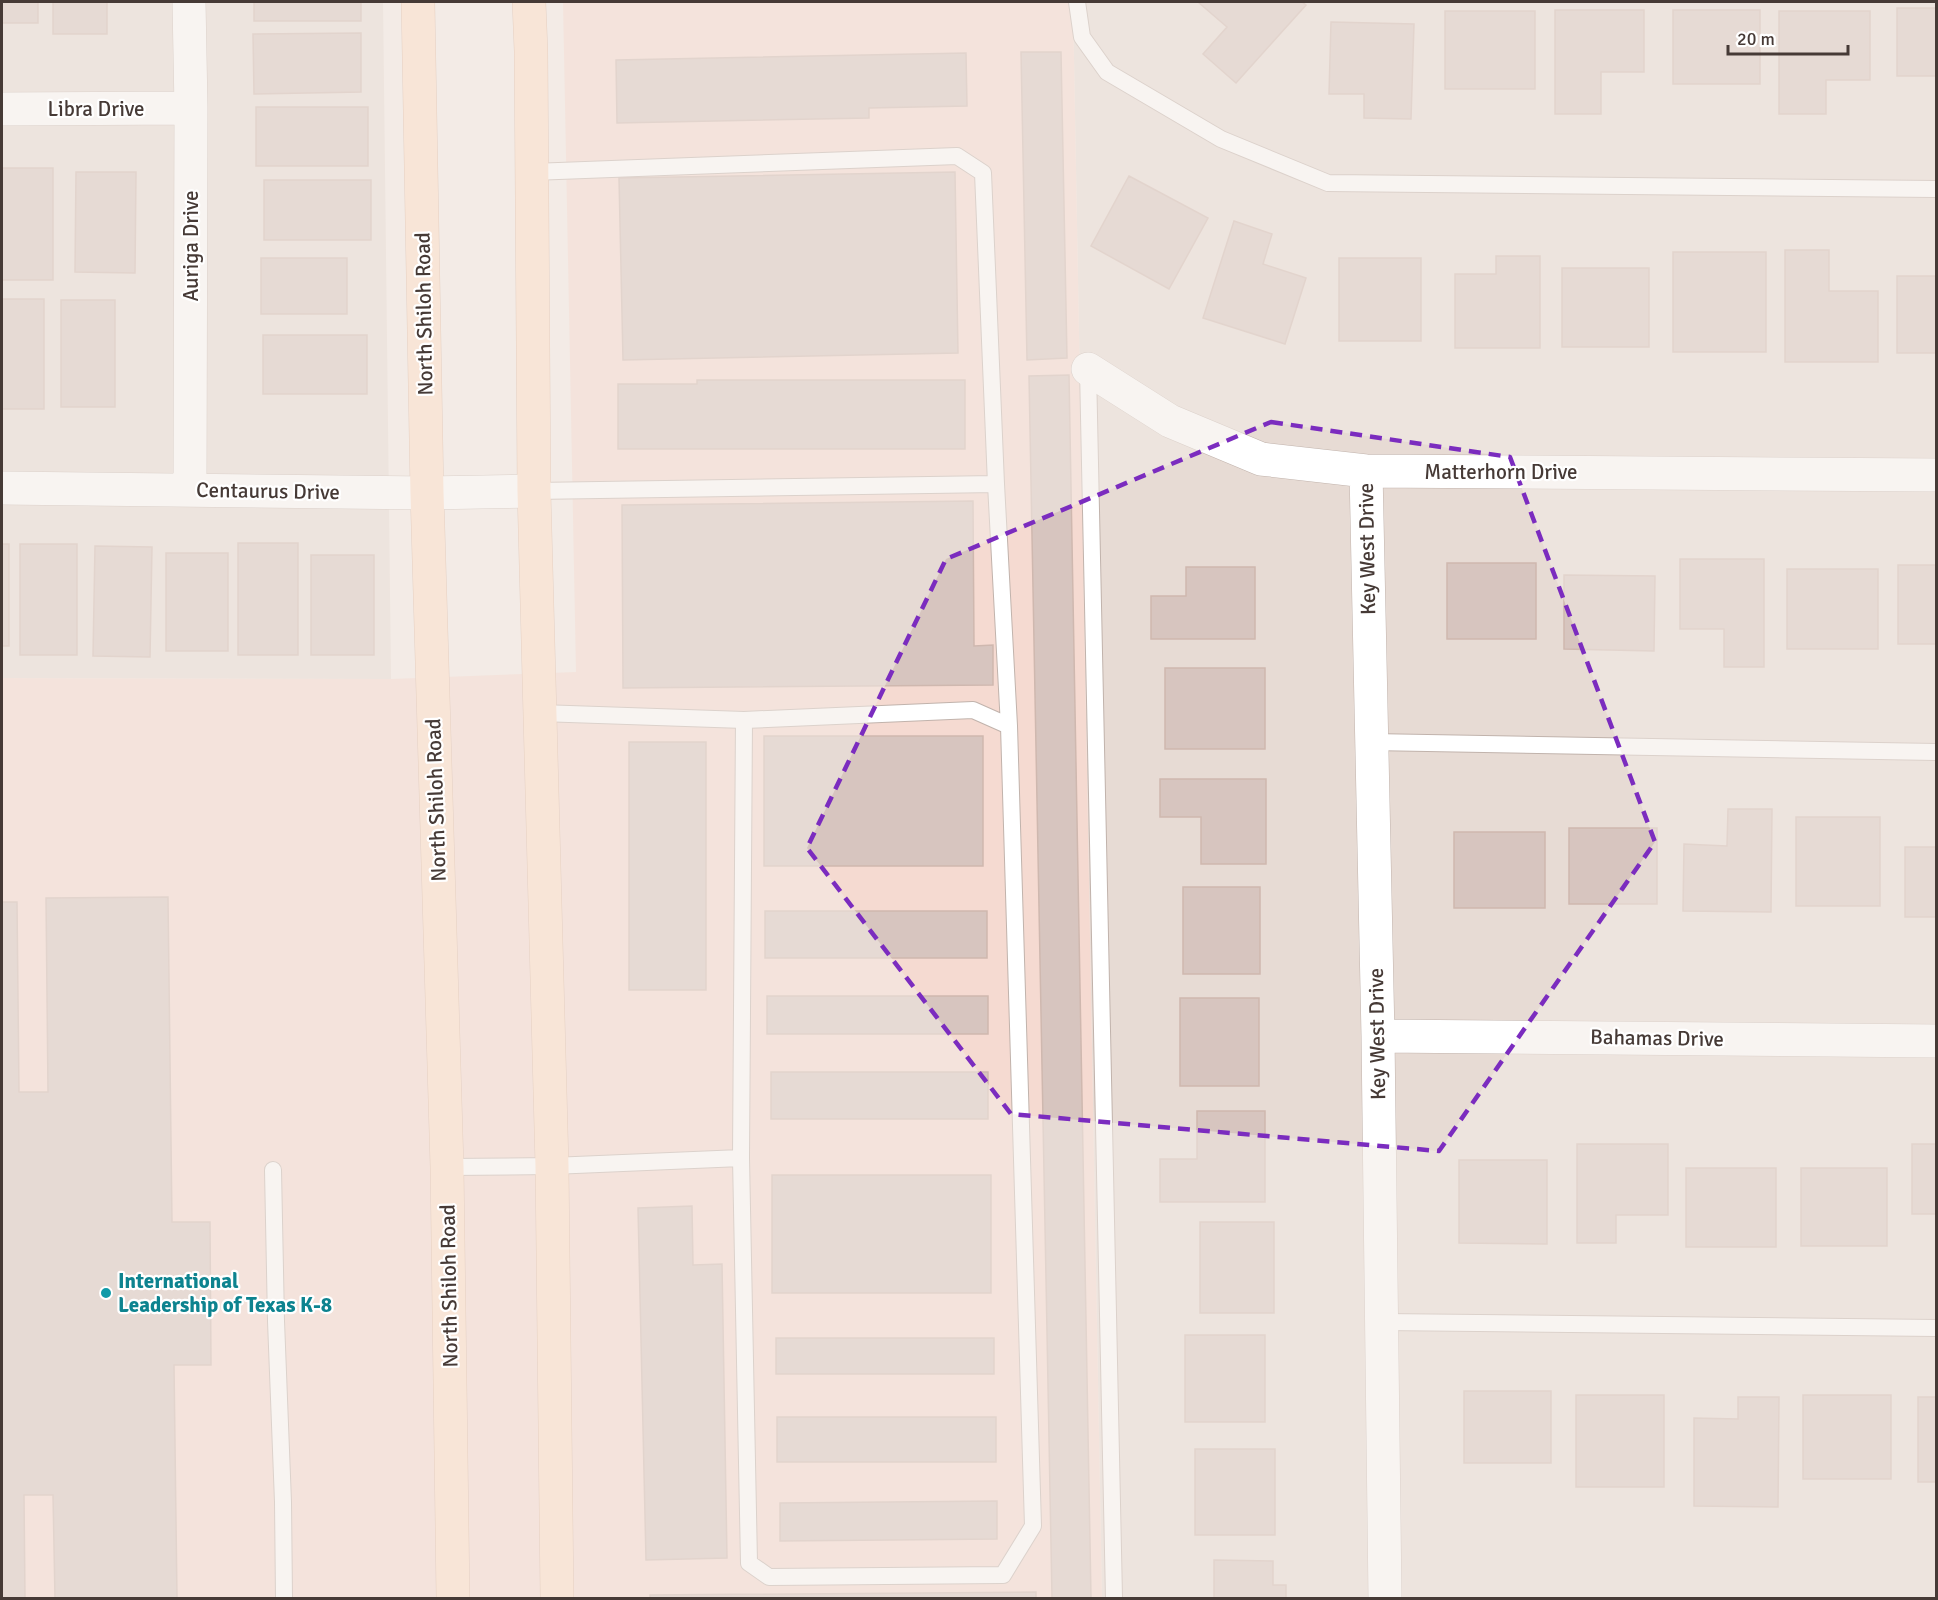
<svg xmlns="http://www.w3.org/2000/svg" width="1938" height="1600" viewBox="0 0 1938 1600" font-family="Signika,sans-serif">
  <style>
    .residential { fill: #e7dbd4 }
    .commercial { fill: #f5dad1 }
    .building { fill: #d7c5bf; stroke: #cfb8af; stroke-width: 1.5 }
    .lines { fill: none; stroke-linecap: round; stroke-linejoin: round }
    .service-casing { stroke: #c1b3ac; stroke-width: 18 }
    .minor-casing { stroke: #c1b3ac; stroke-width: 34 }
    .secondary-casing { stroke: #d6b099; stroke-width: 34 }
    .service { stroke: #fff; stroke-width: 16 }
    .minor { stroke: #fff; stroke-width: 33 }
    .secondary { stroke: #feddc5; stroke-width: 33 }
    .marked { fill: none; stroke: #7b2cbf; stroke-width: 4.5; stroke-dasharray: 12 8; stroke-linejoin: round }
    .culture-dot { fill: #0f9aa8; stroke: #fff; stroke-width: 2 }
    .labels { text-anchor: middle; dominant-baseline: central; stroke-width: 4.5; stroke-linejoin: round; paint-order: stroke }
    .street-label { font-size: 21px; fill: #463a36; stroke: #fff }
    .culture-label { font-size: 21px; font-weight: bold; fill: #0d838f; stroke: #fff; text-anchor: start }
  </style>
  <rect width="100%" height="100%" fill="#f3ebe6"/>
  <path class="residential" d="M2,2h381l8,677 -389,-1z
    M1073,2h863v1596h-834z"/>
  <path class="commercial" d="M563,2h510l29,1596h-1100v-920l389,1 185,-7z"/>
  <path class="building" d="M2,2h36v21h-36z
    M53,2h54v32h-54z
    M254,2h107v19h-107z
    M1198,2h104l4,3 -70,78 -33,-29 24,-27z
    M1897,8h39v68h-39z
    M1555,10h89v62h-43v42h-46z
    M1673,10h87v74h-87z
    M1445,11h90v78h-90z
    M1779,11h91v69h-44v34h-47z
    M1331,22l83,2 -3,95 -47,-1v-24h-35z
    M361,33v59l-107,2 -1,-60z
    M1021,52h40l6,306 -40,2z
    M966,53l1,53 -98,2v10l-252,5 -1,-63z
    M256,107h112v59h-112z
    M2,168h51v112h-51z
    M76,172h60l-1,101 -60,-1z
    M955,172l3,181 -335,7 -4,-182z
    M1129,176l79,42 -39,71 -78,-43z
    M264,180h107v60h-107z
    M1234,221l38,13 -9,30 43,14 -21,66 -82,-26z
    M1785,250h44v41h49v71h-93z
    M1673,252h93v100h-93z
    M1496,256h44v92h-85v-74h41z
    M261,258h86v56h-86z
    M1339,258h82v83h-82z
    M1562,268h87v79h-87z
    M1897,276h39v77h-39z
    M2,299h42v110h-42z
    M61,300h54v107h-54z
    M263,335h104v59h-104z
    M1069,375l22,1223h-39l-23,-1222z
    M697,380h268v69h-347v-65h79z
    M973,501l1,145 19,-1v40l-370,3 -1,-183z
    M238,543h60v112h-60z
    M2,544h7v102h-7z
    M20,544h57v111h-57z
    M95,546l57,1 -2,110 -57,-1z
    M166,553h62v98h-62z
    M311,555h63v100h-63z
    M1680,559h84v108h-40v-38h-44z
    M1447,563h89v76h-89z
    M1898,565h38v79h-38z
    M1186,567h69v72h-104v-43h35z
    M1787,569h91v80h-91z
    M1564,575l91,1 -1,75 -90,-2z
    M1165,668h100v81h-100z
    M764,736h219v130h-219z
    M629,742h77v248h-77z
    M1160,779h106v85h-65v-47h-41z
    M1728,809h44l-1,103 -88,-1 1,-67 43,2z
    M1796,817h84v89h-84z
    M1569,828h88v76h-88z
    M1454,832h91v76h-91z
    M1905,847h31v70h-31z
    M1183,887h77v87h-77z
    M168,897l4,325h38l1,143h-37l3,233h-122l-2,-103h-29l1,103h-23v-696h15l2,190h29l-2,-194z
    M765,911h222v47h-222z
    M767,996h221v38h-221z
    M1180,998h79v88h-79z
    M771,1072h217v47h-217z
    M1197,1111h68v91h-105v-43h37z
    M1577,1144h91v71h-52v28h-39z
    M1912,1144h24v70h-24z
    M1459,1160h88v84l-88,-1z
    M1686,1168h90v79h-90z
    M1801,1168h86v78h-86z
    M772,1175h219v118h-219z
    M692,1206l1,59 29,-1 5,294 -81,2 -8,-352z
    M1200,1222h74v91h-74z
    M1185,1335h80v87h-80z
    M776,1338h218v36h-218z
    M1464,1391h87v72h-87z
    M1576,1395h88v92h-88z
    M1803,1395h88v84h-88z
    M1738,1397h41l-1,110 -84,-1v-88l44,1z
    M1918,1397h18v85h-18z
    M777,1417h219v45h-219z
    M1195,1449h80v86h-80z
    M997,1501v38l-217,2v-38z
    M1214,1560l59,1v24h13v13h-72z
    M1036,1592v6h-386v-3z"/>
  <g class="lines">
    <g class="service-casing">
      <path id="service" d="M1077,2l5,35 25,35 114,67 107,44 608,6
        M532,172l425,-16 26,17 13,311
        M1088,369l26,1229
        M534,491l462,-7 13,242
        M540,713l204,7 -3,438 8,405 20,14 234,-2 30,-49 -24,-800 -36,-16 -229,10
        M1371,742l565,10
        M447,1167l105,-1 189,-8
        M273,1170l3,151 7,181 1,96
        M1382,1322l554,6"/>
    </g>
    <g class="minor-casing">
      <path id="minor" d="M189,2l2,106 -1,382
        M2,109l189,-1
        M1088,369l82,52 91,38 105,12 570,4
        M1366,471l12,565 7,562
        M2,488l425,5 107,-2
        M1378,1036l558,5"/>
    </g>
    <g class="secondary-casing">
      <path id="secondary" d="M418,2l9,491 20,674 6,431
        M529,2l2,49 3,440 18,675 5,432"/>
    </g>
    <use href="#service" class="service"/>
    <use href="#minor" class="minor"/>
    <use href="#secondary" class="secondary"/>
  </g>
  <path d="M0 0H1938V1600H0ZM1271,422l239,35 145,385 -216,309 -428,-37 -204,-266 139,-289z" fill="#f3ebe6" fill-opacity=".55" fill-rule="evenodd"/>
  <path class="marked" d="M1271,422l239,35 145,385 -216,309 -428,-37 -204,-266 139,-289z"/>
  <circle class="culture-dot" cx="106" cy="1293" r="6"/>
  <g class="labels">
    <g class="street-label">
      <text x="96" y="109">Libra Drive</text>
      <text transform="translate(191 246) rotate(-90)">Auriga Drive</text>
      <text transform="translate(424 314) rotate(-91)">North Shiloh Road</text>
      <text x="1501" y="472">Matterhorn Drive</text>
      <text transform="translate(268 491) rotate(1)">Centaurus Drive</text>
      <text transform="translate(1367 549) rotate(-91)">Key West Drive</text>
      <text transform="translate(436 800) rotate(-92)">North Shiloh Road</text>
      <text transform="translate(1377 1034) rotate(-91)">Key West Drive</text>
      <text transform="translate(1657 1038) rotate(1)">Bahamas Drive</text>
      <text transform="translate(449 1286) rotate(-91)">North Shiloh Road</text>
    </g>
    <g class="culture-label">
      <text x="118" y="1281">International<tspan x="118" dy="24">Leadership of Texas K-8</tspan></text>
    </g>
  </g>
  <rect width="1938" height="1600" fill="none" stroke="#463a36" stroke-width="6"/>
  <path d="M1728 45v9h120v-9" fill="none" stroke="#463a36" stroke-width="3"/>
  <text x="1737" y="45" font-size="18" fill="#463a36" stroke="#ffffff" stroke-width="4.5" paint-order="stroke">20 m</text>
</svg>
